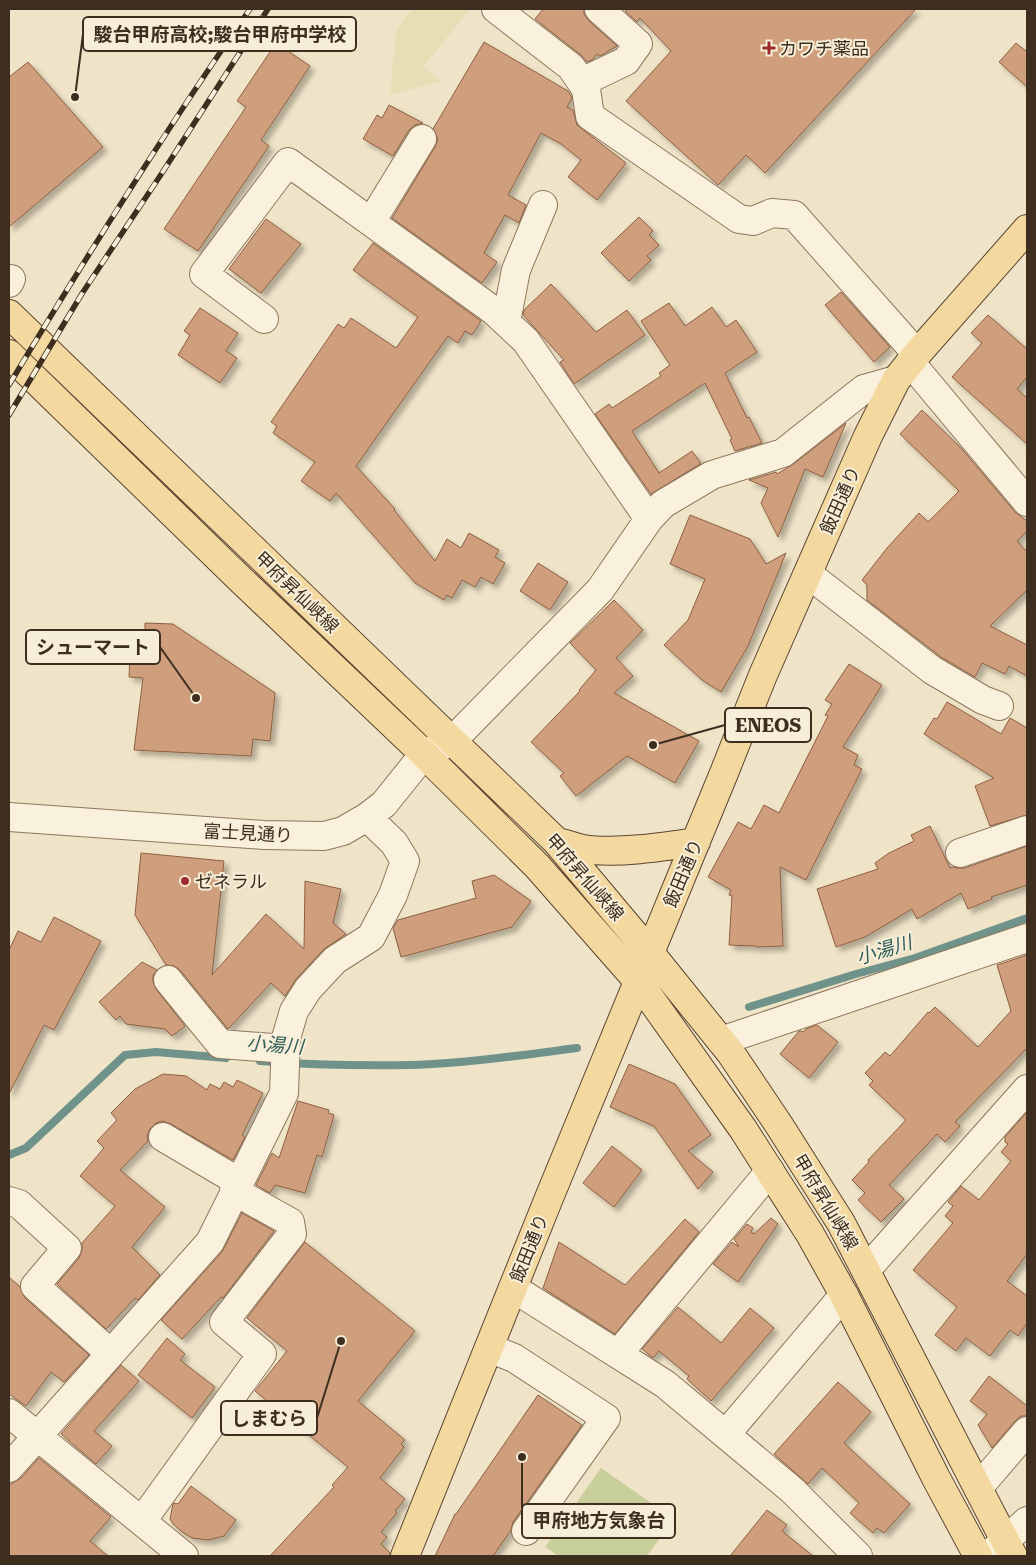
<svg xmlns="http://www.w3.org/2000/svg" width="1036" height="1565" viewBox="0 0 1036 1565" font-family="'Roboto Serif','Noto Sans JP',serif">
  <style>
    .farmland { fill: #e6deb5 }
    .green { fill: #c9cf9b }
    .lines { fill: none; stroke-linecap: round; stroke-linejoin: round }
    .stream { stroke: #6f938a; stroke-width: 8 }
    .building { fill: #cf9f7d; stroke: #8d5f41; filter: url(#shadow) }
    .minor-casing { stroke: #8d765c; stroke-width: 30 }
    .major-casing { stroke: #5b4430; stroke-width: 30 }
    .minor { stroke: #faf1dc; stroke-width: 28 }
    .major { stroke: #f3d9a0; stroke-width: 28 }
    .rail-casing { stroke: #3d2e20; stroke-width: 5.5 }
    .rail { stroke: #f7eed8; stroke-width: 4; stroke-dasharray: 11; stroke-linecap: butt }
    .poi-dot { fill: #9e2a2b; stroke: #f7eed8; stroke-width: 2 }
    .labels { text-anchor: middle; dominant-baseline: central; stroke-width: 4; stroke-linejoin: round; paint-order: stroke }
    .poi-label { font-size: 18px; fill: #3d2e20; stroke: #f7eed8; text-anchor: start }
    .street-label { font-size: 18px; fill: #3d2e20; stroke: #f7eed8 }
    .water-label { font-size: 19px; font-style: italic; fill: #2f5d5a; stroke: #f7eed8 }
    .leader { fill: none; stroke: #3d2e20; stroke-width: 2 }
    .callout-dot { fill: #3d2e20; stroke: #f7eed8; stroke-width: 2 }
    .callout { fill: #f7eed8; stroke: #3d2e20; stroke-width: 2 }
    .callout-label { font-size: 19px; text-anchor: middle; font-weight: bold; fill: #3d2e20 }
  </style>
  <defs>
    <filter id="shadow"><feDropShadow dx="4.5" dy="4.5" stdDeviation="2.5" flood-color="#0004"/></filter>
  </defs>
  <rect width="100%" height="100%" fill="#f0e4c8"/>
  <path class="farmland" d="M412,9h58l-47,58 18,14 -51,14 6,-64z"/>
  <path class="green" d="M601,1468l73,51 -27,37h-88l-14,-9z"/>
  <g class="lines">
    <path class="stream" d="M749,1007l107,-33 59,-16 112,-40
      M260,1061c51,4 102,5 153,4 55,-2 110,-10 164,-17
      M9,1155l17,-7 99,-93 31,-3 70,6"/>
  </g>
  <path class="building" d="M543,9h41v5l5,7 28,25 -17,10 -3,-2 -5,6 -5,2 -6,-7 -46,-36z
    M628,9h288l-151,164 -19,-18 -28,30 -92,-84 45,-50 -31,-33 -3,4 -12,-11z
    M484,42l84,49 4,7 -5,9 6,3 4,15 49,38 -29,37 -29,-23 13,-17 -20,-16 -20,-11 -33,62 18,10 -7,18 -14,-8 -21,38 13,9 -15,21 -90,-65 43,-71 3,-8 -5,-10z
    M276,43l34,23 -49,74 8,6 -71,105 -34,-22 82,-122 -9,-6z
    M1016,43l11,9v35l-28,-25z
    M28,62l75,85 -94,80v-150z
    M389,105l34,18 -8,2 -6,5 -16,26 -30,-17 14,-24 5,3z
    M639,217l14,14 -4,4 10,10 -12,11 4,4 -22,21 -28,-28z
    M266,219l35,25 -40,49 -32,-24z
    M373,243l108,78 -9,14 -7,-4 -7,12 -10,-7 -92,130 39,43 -1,1 41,51 12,-22 14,9 8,-15 30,17 -4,7 10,6 -12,21 -12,-7 -6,10 -13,-7 -10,18 -5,-3 -3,5 -29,-17 -79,-90 -6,8 -29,-20 14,-19 -42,-29 4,-7 -6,-4 67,-98 6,4 7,-10 45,30 22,-31 -65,-47z
    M551,284l45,48 31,-22 18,25 -71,49 -14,-22 4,-2 -41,-45 1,-5z
    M841,292l49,55 -16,15 -49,-57z
    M669,303l16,23 27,-19 14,20 10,-7 21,32 -32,21 22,45 2,-1 13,26 -27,8 -5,-11 2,-1 -27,-56 -73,48 27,42 33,-22 8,11v2l-49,30 -56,-80 14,-10 3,4 49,-32 -2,-3 11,-8 -29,-44z
    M200,308l38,25 -12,18 11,7 -17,25 -42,-28 12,-20 -6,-4z
    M988,315l39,34v28l-10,12 10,9v46l-75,-67 30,-34 -11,-10z
    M922,410l39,38 54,64 12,9v10l-10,10 10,11v38l-37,36 37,19v31l-18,-10 -4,8 -23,-11 -7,14 -34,-20 -74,-57v-15l-5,-5 25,-32 32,-35 9,9 31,-31 -59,-57z
    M846,423l-23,54 -18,-8 -27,68 -17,-34 7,-15 -19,-8 27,-8 1,2 15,-9z
    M690,515l60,24 16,25 20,-11 -38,93 -27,46 -19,-12 -38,-35 24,-25 17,-41 -35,-15z
    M538,563l30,19 -18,28 -30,-19z
    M614,600l29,30 -27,28 17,18 -19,17 85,48 -24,42 -48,-27 -51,40 -16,-20 4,-3 -33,-31 49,-51 -1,-1 17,-20 -26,-27z
    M145,623l28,1 102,69 -5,48 -17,-2 -2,17 -117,-6 9,-72 -14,-1 2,-46h14z
    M849,664l33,21 -39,62 15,8 -4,10 8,4 -56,111 -26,-13 3,79 -27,1v-1l-27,-1 3,-49 -3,-1 2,-5 -23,-13 30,-55 13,7 13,-24 15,8 49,-97 -3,-1 7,-11 -7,-4z
    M947,702l54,32 9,-16 17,10v87l-37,11 -15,-40 19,-8 -70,-44 10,-16 3,1z
    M930,826l20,42 4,-1 3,1h8l62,-22v39l-36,12 1,2 -24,10 -7,-16 -44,26 -5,-10 -47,28 -29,10 -19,-58 61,-20 -3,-6 14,-10 25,-12 -3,-6z
    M141,853l83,8 -12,114 54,-61 38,35 1,-68 36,8 -8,34 13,11 -22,15 -27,29 -12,18 -14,-13 -43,46 -48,-59 -6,-4 -8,-1 -31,-50z
    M494,875l37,26 -19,26 -111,30 -8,-29 5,-8 78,-22 -4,-17z
    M54,917l47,24 -47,89 -10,-5 -35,69v-144l9,-19 23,11z
    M1027,955v93l-72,74 5,4 -15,16 -8,-8 -48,51 15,14 -23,23 -23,-22 7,-7 -13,-13 17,-18 -1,-2 38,-40 -37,-35 4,-4 -8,-8 20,-21 5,4 38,-44 1,1 6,-6 43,40 33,-36 -14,-46z
    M142,962l15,8 -4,5v7l3,7 29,37 -13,10 -7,-7 -39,-5 -6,-8 -4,4 -17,-18z
    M817,1025l21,17 -29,36 -29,-24 19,-23h2l2,1 3,-3z
    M629,1064l46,20 36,51 -23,16 25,21 -15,17 -44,-63 -44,-19z
    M163,1074l23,2 21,14 3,-6 10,5 4,-7 9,5 4,-7 26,13 -21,42 3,2 -12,23 -62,-36 -8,-3 -7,2 -6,6 -3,7 1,5 -28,29 45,37 -33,40 28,28 -22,25 -3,-2 -29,31 -49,-45 22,-26 3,-8v-7l33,-37 -35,-30 24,-28 -7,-7 20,-21 -6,-7 24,-24z
    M298,1101l31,9 -1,3 6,2 -12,42 -5,-2 -12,38 -30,-8 -5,8 -14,-8 16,-32 7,5z
    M1027,1112v142l-20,27 20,15v27l-9,13 -8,-6 -20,26 -24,-18 -10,13 -21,-16 22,-28 -44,-37 40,-47 -8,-7 8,-10 -5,-4 13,-16 18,14 32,-39 -10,-9 7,-8 -3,-2v-5z
    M612,1146l30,24 -28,37 -31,-24z
    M242,1213l32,18 -51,67 -2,-1 -39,42 -21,-19 61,-68z
    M771,1218l7,6 -40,58 -25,-18 19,-22 7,5 -5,-8 13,-15 6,4 -2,4 3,2z
    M685,1219l14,13 -84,102 -72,-46 16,-46 66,43z
    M305,1242l110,89 -57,70 47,39 -4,4 3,3 -24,31 25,21 -10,12 2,2 -16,19 6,5 -6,7 9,9v3h-120l64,-69 -2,-2 16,-18 -93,-76 32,-40 -40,-33z
    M9,1277l11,10 5,11 64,57 -25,27 -13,-10 -25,34 -17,-12z
    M678,1307l43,36 29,-35 24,20 -63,73 -24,-22 2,-3 -30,-25 -6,7 -11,-9z
    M167,1338l18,16 -5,6 35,27 -23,31 -54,-43z
    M121,1365l18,16 -45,50 18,15 -16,18 -35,-30z
    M989,1376l38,30v10h-6l-6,5 -23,27 -14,-23 9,-11 -17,-13z
    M838,1382l33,30 -27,31 66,61 -26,29 -7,-5 -4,5 -23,-20 9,-10 -37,-35 -14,16 -34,-30z
    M538,1395l44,30 -69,97 -2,8 -18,26h-58l20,-42h1z
    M39,1458l72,59 -21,24 18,15h-99v-71l12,-7z
    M191,1486l45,34 -12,16 -16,4 -16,-2 -10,-6 -9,-8 -3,-5 3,-15 1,-1 4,1z
    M767,1510l20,15 -5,6 31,25h-83z"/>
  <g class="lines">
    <g class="minor-casing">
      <path id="minor" d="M496,9l75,58 15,22 4,27 149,103 14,2 19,-8 22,2 123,139
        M582,82l44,-21 12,-17 -39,-35
        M371,222l51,-83
        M9,283l2,-4
        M264,319l-60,-45 84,-112 206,149 32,30 123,178
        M506,322l10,-52 27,-65
        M910,362l117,140
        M808,574l124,96 51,30 16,6
        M9,817l255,18 60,1 19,-5 24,-14 17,-13 40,-50 28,-13 148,-151 49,-71 14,-15 49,-29 71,-22 81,-64 32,-9
        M960,853l67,-23
        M168,980l52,64 66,5
        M721,1041l306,-103
        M163,1137l76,45
        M9,1201l10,3 48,44 -32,38 75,67
        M866,1270l161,-181
        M513,1288l152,96 127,106 66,66
        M489,1348l25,10 92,60 -80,113
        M618,1354l152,-183
        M9,1413l175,143
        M726,1434l118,-139
        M9,1468l201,-226 74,-149 2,-55 8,-27 14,-22 27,-29 36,-23 22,-42 12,-34 -11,-18 -27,-26
        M978,1488l49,-57
        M142,1521l120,-167 -38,-32 68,-88 -2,-12 -56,-31
        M988,1556l39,-35"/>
    </g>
    <g class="major-casing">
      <path id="major" d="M9,314l548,528 93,111 80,99 49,73 62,98 172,333
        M9,354l230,224 185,176 113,112 101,115 105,148 67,105 34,61 92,183 42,78
        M557,842c9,2 18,5 26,7 33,5 80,-2 113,-7
        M405,1556l144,-358 175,-425 39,-98 105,-239 28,-56 21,-26 110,-125"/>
    </g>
    <use href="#minor" class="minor"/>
    <use href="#major" class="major"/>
    <g class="rail-casing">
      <path id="rail" d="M9,385c77,-128 156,-254 241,-376
        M9,415l74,-123 79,-119 106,-164"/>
    </g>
    <use href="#rail" class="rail"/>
  </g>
  <g class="poi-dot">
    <path d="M766.5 40.5h5v5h5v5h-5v5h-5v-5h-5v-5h5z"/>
    <circle cx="185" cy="881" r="5"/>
  </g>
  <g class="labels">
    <g class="poi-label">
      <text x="779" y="48">カワチ薬品</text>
      <text x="195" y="881">ゼネラル</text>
    </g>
    <g class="street-label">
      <text transform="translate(840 500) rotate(-66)">飯田通り</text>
      <text transform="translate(297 592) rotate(44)">甲府昇仙峡線</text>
      <text transform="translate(248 833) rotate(3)">富士見通り</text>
      <text transform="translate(683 873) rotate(-67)">飯田通り</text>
      <text transform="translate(585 877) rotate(49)">甲府昇仙峡線</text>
      <text transform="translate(826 1202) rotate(59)">甲府昇仙峡線</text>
      <text transform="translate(529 1248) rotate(-68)">飯田通り</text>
    </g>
    <g class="water-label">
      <text transform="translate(884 950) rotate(-17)">小湯川</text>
      <text transform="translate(275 1045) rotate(4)">小湯川</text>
    </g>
  </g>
  <path class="leader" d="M75 97L83 34M196 698L160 647M653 745L725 725M341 1341L317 1418M522 1457L522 1521"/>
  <g class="callout-dot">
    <circle cx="75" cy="97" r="5"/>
    <circle cx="196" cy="698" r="5"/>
    <circle cx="653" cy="745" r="5"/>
    <circle cx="341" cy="1341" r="5"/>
    <circle cx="522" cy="1457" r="5"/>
  </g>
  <g class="callout">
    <rect x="83" y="17" width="273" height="34" rx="5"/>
    <rect x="26" y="630" width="134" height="34" rx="5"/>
    <rect x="725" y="708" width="86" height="34" rx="5"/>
    <rect x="221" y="1401" width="96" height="34" rx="5"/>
    <rect x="522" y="1504" width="153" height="34" rx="5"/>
  </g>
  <g class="callout-label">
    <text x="220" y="41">駿台甲府高校;駿台甲府中学校</text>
    <text x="93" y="654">シューマート</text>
    <text x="768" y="732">ENEOS</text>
    <text x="269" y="1425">しまむら</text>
    <text x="599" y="1527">甲府地方気象台</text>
  </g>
  <rect width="1036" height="1565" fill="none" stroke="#3d2e20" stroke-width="20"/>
</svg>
